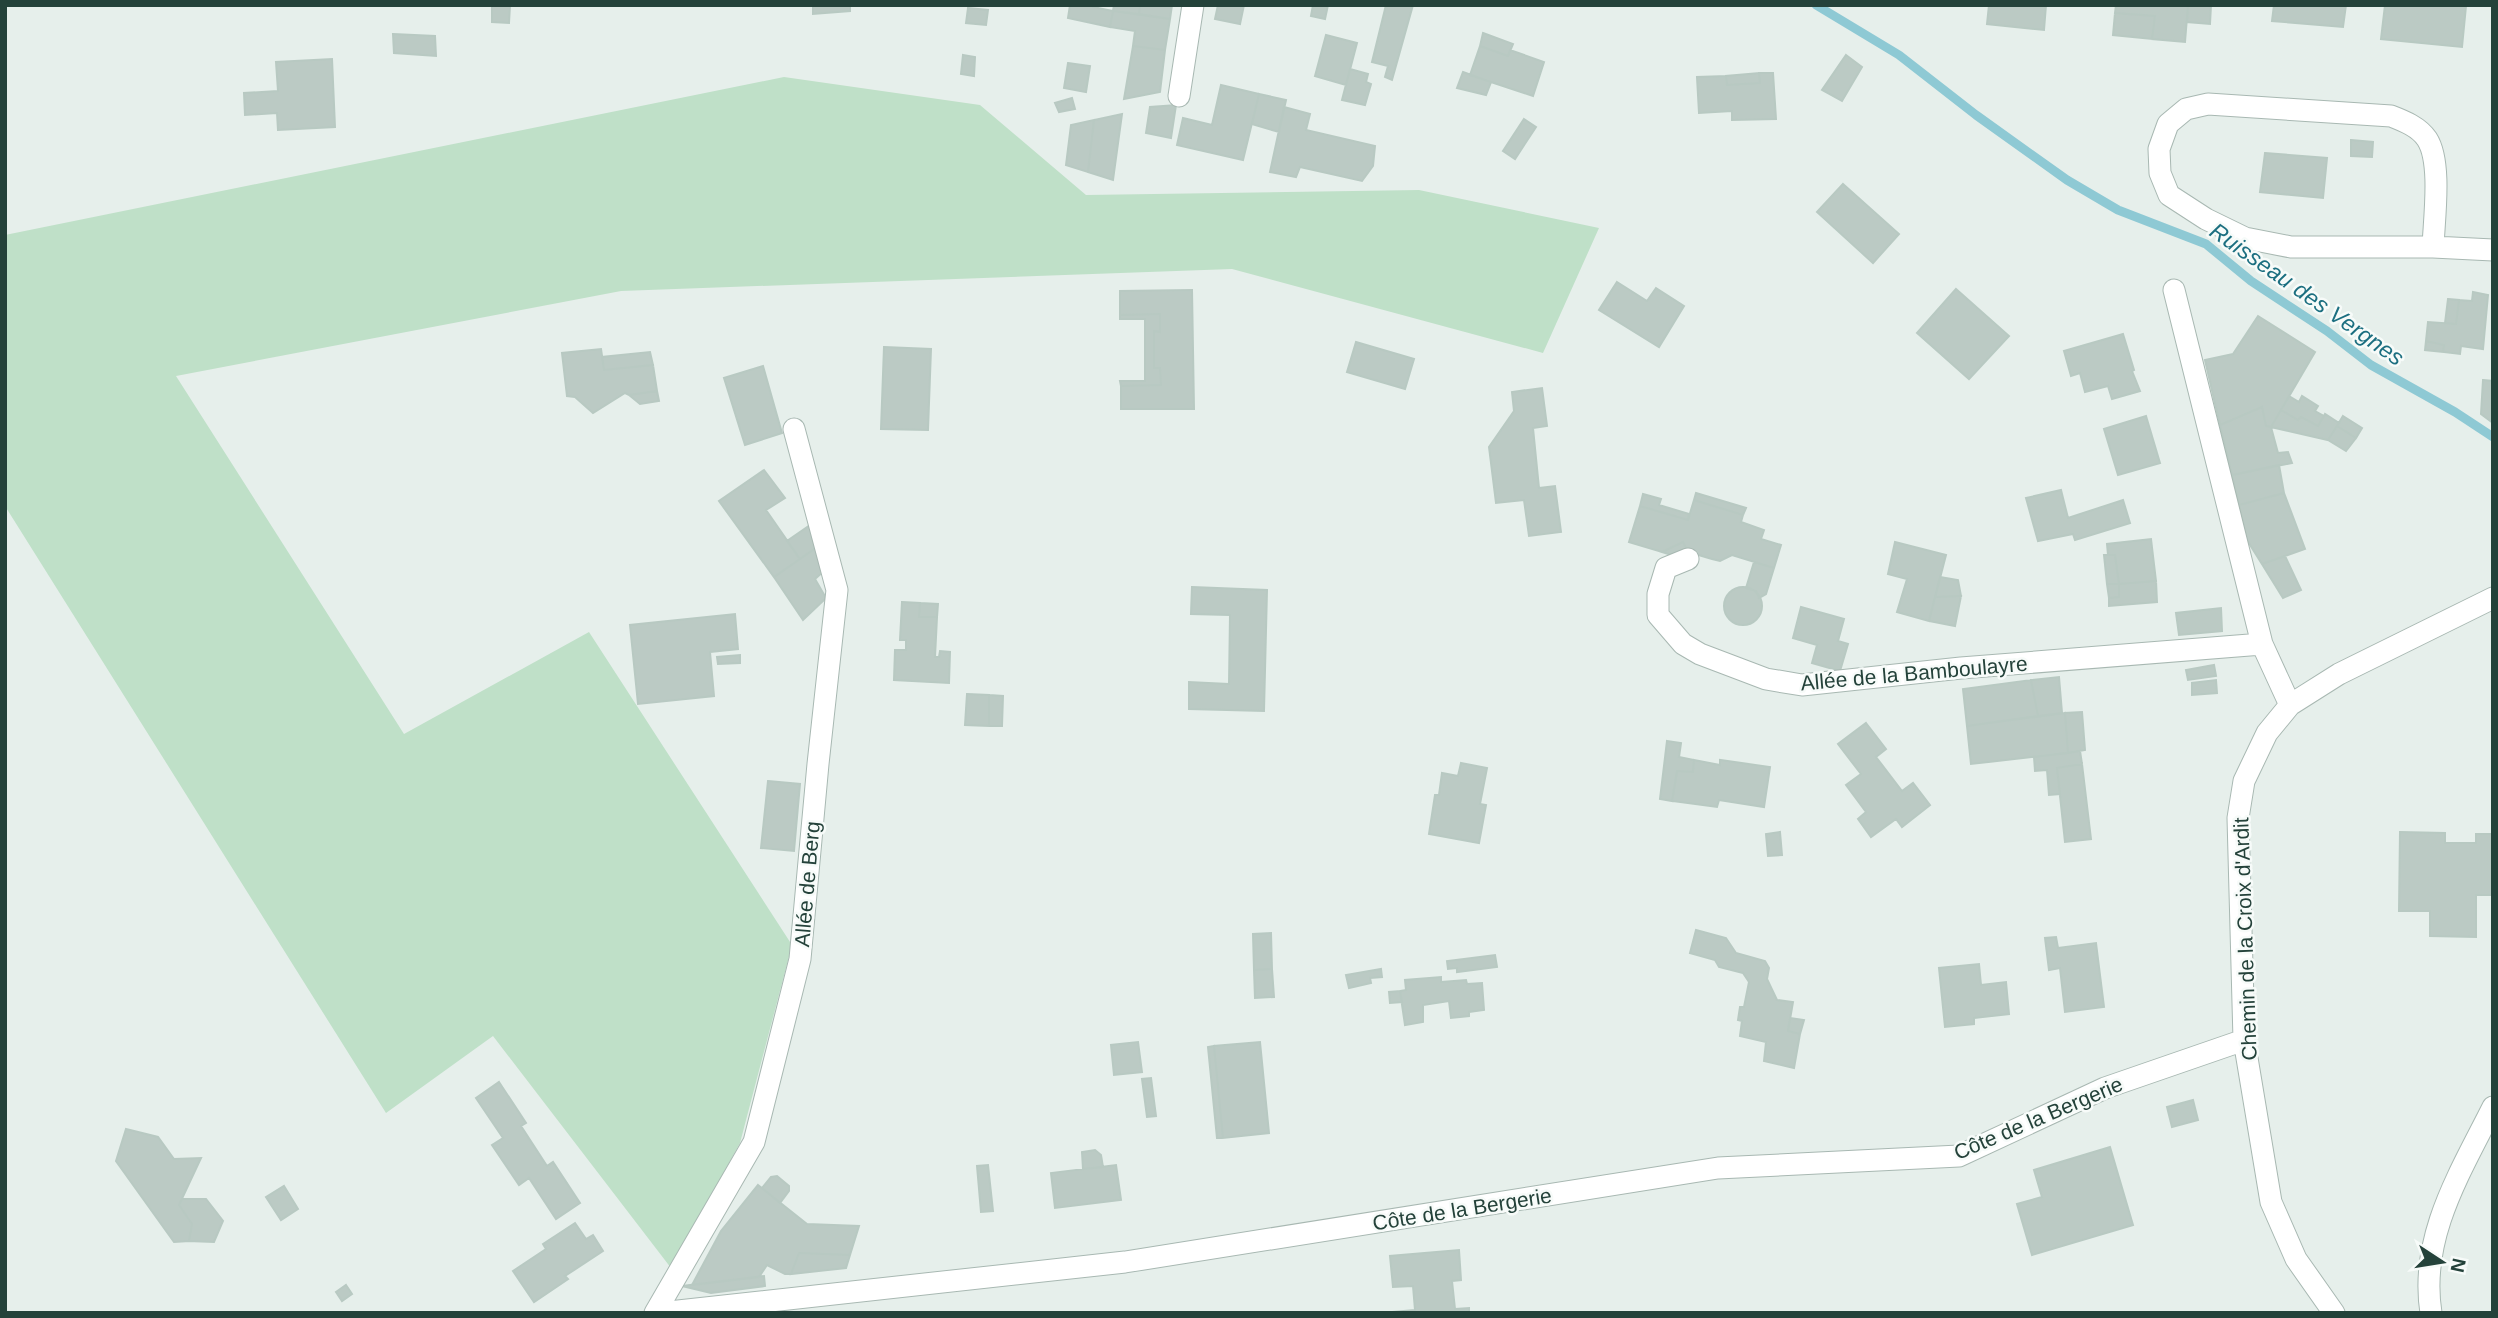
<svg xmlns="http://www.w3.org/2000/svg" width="2498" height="1318" viewBox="0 0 2498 1318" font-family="Arial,sans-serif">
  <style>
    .green { fill: #bfe0c8 }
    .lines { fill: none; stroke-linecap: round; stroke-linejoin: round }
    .stream { stroke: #8ec9d4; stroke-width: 9 }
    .building { fill: #bbcac4; stroke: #b8c9c2; stroke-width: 2 }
    .minor-casing { stroke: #a8b8b2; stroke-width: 23 }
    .minor { stroke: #fff; stroke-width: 21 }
    .labels { text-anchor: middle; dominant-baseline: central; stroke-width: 5; stroke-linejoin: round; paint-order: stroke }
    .street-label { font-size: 21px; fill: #24423a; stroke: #f7fbf9 }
    .water-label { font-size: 23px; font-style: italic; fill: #1c6f80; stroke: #f7fbf9 }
  </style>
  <rect width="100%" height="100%" fill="#e6efeb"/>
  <path class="green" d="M784,77l196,28 106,90 333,-5 180,38 -56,125 -311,-84 -611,22 -445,85 228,358 185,-102 203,313 -52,198 -69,125 -178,-232 -107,77 -381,-607v-271z"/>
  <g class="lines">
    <path class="stream" d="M1816,5l83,50 77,60 91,65 51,30 88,34 45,37 76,50 44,34 84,47 38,25"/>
  </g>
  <path class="building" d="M492,5h18l-1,18 -17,-1z
    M813,5h37v6l-37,3z
    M1070,5h23v2l20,4 -3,16 -42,-9z
    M1114,5h26l-1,9 -26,-3z
    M1140,5h32l-2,14 -31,-5z
    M1218,5h26l-4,19 -25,-5z
    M1313,5h15l-3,14 -14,-3z
    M1386,5h27l-21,75 -7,-3 3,-11 -16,-4z
    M1989,5h57l-2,25 -57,-6z
    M2116,5h72l-3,37 -33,-3 3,-23 -40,-3z
    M2188,5h23l-1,19 -23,-2z
    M2274,5h72l-3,22 -71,-6z
    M2385,5l81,1 -4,41 -81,-8z
    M968,8l20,2 -2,15 -20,-2z
    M1113,11l57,8 -5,31 -32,-4 2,-15 -25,-4z
    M2115,13l40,3 -3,23 -39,-4z
    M1483,33l30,11 -5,12 -28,-10z
    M393,34l42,2 1,20 -42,-3z
    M1326,35l31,8 -11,42 -31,-9z
    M1133,46l32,4 -5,42 -36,7z
    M1480,46l28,10 2,-6 34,12 -11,34 -63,-21z
    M963,55l12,2 -1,19 -13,-2z
    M1846,55l16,12 -20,34 -20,-11z
    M332,59l3,68 -57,3 -1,-17 -32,2 -1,-22 34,-2 -2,-29z
    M1068,63l22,3 -4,26 -22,-4z
    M1350,69l18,5 -2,8 5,2 -6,21 -23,-5z
    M1463,72l28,10 -5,13 -29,-7z
    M1759,73l1,10 -33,2 -1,-9z
    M1759,73h14l3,46 -44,1v-9l-33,2 -2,-36 29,-1 1,9 33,-2z
    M1221,85l38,9 -16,66 -66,-15 6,-27 29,7z
    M1259,94l27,6 -7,32 -27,-8z
    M1072,98l3,11 -16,3 -4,-9z
    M1176,105l-5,33 -25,-5 4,-26z
    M1284,107l26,7 -4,16 69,16 -2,20 -11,15 -62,-14 -4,10 -26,-5z
    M1122,114l-9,66 -25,-8 6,-52z
    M1524,119l12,8 -21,32 -12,-8z
    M1094,120l-6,52 -22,-7 5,-40z
    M2351,140l22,2 -1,15 -21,-1z
    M2265,153l62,5 -4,40 -63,-6z
    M1843,184l56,50 -26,29 -56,-51z
    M1617,282l30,19 9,-13 28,18 -25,41 -60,-37z
    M1956,289l53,47 -40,43 -52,-46z
    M1192,290l2,119h-73v-23l40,-1 -1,-17h-6v-37l6,1v-18l-40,1v-24z
    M2473,292l15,3 -5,54 -22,-3 -1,8 -17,-2 1,-7 -18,-4 2,-19 28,2 3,-24 13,1z
    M2448,299l11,1 -3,24 -11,-1z
    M1160,314v18l-6,-1v37h6l1,17 -40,1 -1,-5h25v-62h-25v-4z
    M2258,316l57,36 -44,75 -5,-1 -4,-19 -42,18 -15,-65 28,-6z
    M2123,334l11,36 -2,1 8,20 -28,8 -4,-13 -23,6 -5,-19 -9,3 -7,-25z
    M2426,341l18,4 -1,7 -18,-2z
    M1356,342l58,17 -9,30 -58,-17z
    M884,347l47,2 -3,81 -47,-1z
    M601,349l3,21 49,-5 4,26 -28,4 -4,-2 -32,20 -18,-16 -8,-1 -5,-43z
    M650,352l3,13 -49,5 -2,-13z
    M763,366l19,67 -37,12 -21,-67z
    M2483,380l10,1v42l-12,-9z
    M1542,388l5,38 -14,2 6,60 16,-2 6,46 -32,4 -5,-36 -28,3 -7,-56 25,-36 -2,-19z
    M657,391l2,10 -19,3 -11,-9z
    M2289,396l10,6 3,-6 16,10 -3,5 9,5 -6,10 -17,-9 -3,3 -17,-10z
    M2262,407l4,19 5,1 7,26 10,-1 4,11 -60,12 -12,-50z
    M2281,410l17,10 3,-3 17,9 7,-12 14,9 -11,17 -57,-13z
    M2146,416l14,47 -42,12 -14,-46z
    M2343,416l19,12 -6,10 -19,-12z
    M2337,426l19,12 -10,13 -18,-11z
    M2279,465l5,28 -45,12 -7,-30z
    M764,470l21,28 -19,12 34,49 -26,18 -55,-76z
    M2061,490l7,28 55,-18 7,23 -55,17 -2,-6 -35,7 -12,-43z
    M1696,493l50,15 -3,7 -49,-15z
    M2284,493l21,56 -43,15 -15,-24 -8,-35z
    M1643,494l18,5 -2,6 30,9 -1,6 -48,-14z
    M1694,500l49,15 -2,7 23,8 -3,9 20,6 -7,23 -42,-13 -12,6 -8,-2 -24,-7 -5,-10 -21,10 -33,-10 11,-36 48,14z
    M810,525l7,22 -17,12 -13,-18z
    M2151,539l5,42 -37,3 -4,-29h-7l-1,-11z
    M1683,542l5,10 -10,5 -16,-5z
    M1895,542l51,13 -17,66 -32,-9 10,-33 -19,-5z
    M817,547l7,24 -9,8 11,19 -23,22 -29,-43z
    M2104,555h11l4,29h-12z
    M2285,556l16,34 -18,8 -21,-34z
    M1754,562l20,6 -8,26 -7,4 -3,-7 -10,-3z
    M1940,577l18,3 3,16 -26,1z
    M2156,581l1,21 -48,4v-8l10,-1v-13z
    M2107,584h12v13l-10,1z
    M1724 606a19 19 0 1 1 38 0a19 19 0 1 1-38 0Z
    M1192,587l75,3 -3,121 -75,-2v-27l40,2 1,-69 -39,-1z
    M1961,596l-6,30 -26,-5 6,-24z
    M902,602l18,1 -1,14h18l-2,40h4l1,-6 10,1 -1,31 -55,-3 1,-30h11v-10h-6z
    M920,603l18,1 -1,13h-18z
    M1801,607l43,12 -6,22 10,3 -8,27 -28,-8 5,-18 -24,-7z
    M2221,608l1,23 -43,4 -3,-22z
    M735,614l3,35 -28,3 4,44 -76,8 -8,-79z
    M740,655v8l-22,1 -1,-7z
    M2214,665l2,11 -28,4 -2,-10z
    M2059,677l3,36 -24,3 -7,-36z
    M2031,680l7,36 -71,10 -4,-37z
    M2216,680l1,13 -25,2v-12z
    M967,694l22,1v31l-24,-1z
    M989,695l14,1 -1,30h-13z
    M2082,712l3,38 -17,3 -3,-40z
    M2065,713l3,40 -97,11 -4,-38z
    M1866,723l20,26 -10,8 26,34 11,-8 17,22 -28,22 -6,-8 -25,18 -13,-18 8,-7 -20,-27 15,-11 -23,-30z
    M1667,741l14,2 -2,14 15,3 -1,12 -16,-1 -5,30 -12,-2z
    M2080,751l2,13 -25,4 3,26 -11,1 -2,-25 -12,1 -1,-14z
    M1694,760l26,5v-5l50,7 -6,40 -45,-7 -2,7 -45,-6 5,-30 16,1z
    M1461,763l26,5 -7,36 6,1 -7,38 -50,-9 6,-39h4l3,-22 16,3z
    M2082,764l9,75 -26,3 -8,-74z
    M768,781l32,3 -6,67 -33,-3z
    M1780,832l2,23 -14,1 -2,-22z
    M2400,832l45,1v10h31v-9h17v61h-17v42l-46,-1v-25h-31z
    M1696,930l30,8 10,15 29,8 4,7 -2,11 10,21 16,2 -5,29 12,3 -6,34 -30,-7 2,-19 -26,-6 2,-15 -4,-1 2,-13h4l5,-25 -6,-9 -24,-6 -4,-7 -25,-7z
    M1271,933l1,36 -18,1 -1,-36z
    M2056,937l2,11 38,-5 8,64 -39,5 -5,-44 -11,2 -4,-32z
    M1495,955l2,12 -40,5v-4l-9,1 -1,-8z
    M1979,964l2,21 25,-3 3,32 -35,4v6l-29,3 -6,-59z
    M1272,969l2,28 -19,1 -1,-28z
    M1381,969l1,8 -12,1 1,5 -22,5 -3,-13z
    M1441,977v5l25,-2 1,4 15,-1 2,27 -15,2v4l-18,2 -2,-17 -26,4v17l-18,3 -5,-34 6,-1 -1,-10z
    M1400,991l2,11 -12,1 -1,-11z
    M1790,1018l14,2 -4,14 -12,-3z
    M1138,1042l4,30 -28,3 -3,-30z
    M1260,1042l9,91 -46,5 -9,-92z
    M1214,1046l9,92h-6l-9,-91z
    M1151,1078l5,38 -9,1 -5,-38z
    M499,1082l27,41 -5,3 26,40 6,-4 27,41 -24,16 -27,-41 -10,7 -27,-40 11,-7 -27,-40z
    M2193,1100l5,20 -26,7 -5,-20z
    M126,1129l32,8 16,22 27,-1 -22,47 13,19 -3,17 -15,1 -58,-81z
    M2110,1147l23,78 -101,30 -15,-51 25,-7 -8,-27z
    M1095,1150l6,5 2,12 -20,2 -1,-17z
    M988,1165l5,46 -12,1 -4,-46z
    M1116,1165l5,35 -66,8 -4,-35z
    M777,1176l12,10v5l-9,12 -18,-15 9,-11z
    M758,1185l49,39 52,2 -9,29 -51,-2 -8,21h-6l-18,-9 -8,12 -67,8 29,-54z
    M284,1186l14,23 -17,11 -15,-23z
    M182,1199h24l17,22 -9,21 -25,-1 3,-17 -13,-19z
    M575,1223l11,16 7,-4 10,16 -38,25 3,3 -34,23 -21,-31 33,-22 -3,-5z
    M1459,1250l2,30 -9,1 3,28 14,-1v5h-88l34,-3 -2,-24 -20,1 -3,-31z
    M799,1253l51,2 -4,13 -55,6z
    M764,1276l1,10 -54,7 -29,-7z
    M346,1285l6,9 -10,7 -6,-9z"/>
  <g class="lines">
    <g class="minor-casing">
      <path id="minor" d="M1179,96l14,-91
        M2433,247c1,-28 9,-85 -6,-108 -8,-12 -23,-18 -36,-23l-183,-12 -22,5 -18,15 -9,25 1,24 9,22 37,24 39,19 46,9h142l60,3
        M2174,290l88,354 28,61
        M1688,559l-22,9 -8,26v21l25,29 17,10 66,25 36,6 159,-17 301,-24
        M655,1313l99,-171 46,-183 18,-195 19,-174 -43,-161
        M660,1313l465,-51 593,-94 241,-12 146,-68 139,-48
        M2334,1313l-38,-54 -25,-57 -27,-162 -6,-222 6,-37 23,-48 23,-28 49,-31 154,-76
        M2431,1313c-12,-76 29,-140 62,-206"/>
    </g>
    <use href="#minor" class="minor"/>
  </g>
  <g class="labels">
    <g class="street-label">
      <text transform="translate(1914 673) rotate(-5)">Allée de la Bamboulayre</text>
      <text transform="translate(807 884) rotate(-85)">Allée de Berg</text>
      <text transform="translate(2245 939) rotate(-92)">Chemin de la Croix d'Ardit</text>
      <text transform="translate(2038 1118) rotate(-23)">Côte de la Bergerie</text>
      <text transform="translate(1462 1209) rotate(-9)">Côte de la Bergerie</text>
    </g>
    <g class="water-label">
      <text transform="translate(2307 294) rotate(35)">Ruisseau des Vergnes</text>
    </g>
  </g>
  <rect width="2498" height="1318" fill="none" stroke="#24423a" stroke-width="14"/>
  <g transform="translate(2442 1262) rotate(102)" stroke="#f7fbf9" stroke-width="5" paint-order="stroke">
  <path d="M0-5L12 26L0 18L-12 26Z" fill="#24423a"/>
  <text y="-10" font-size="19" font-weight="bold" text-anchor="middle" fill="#24423a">N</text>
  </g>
</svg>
